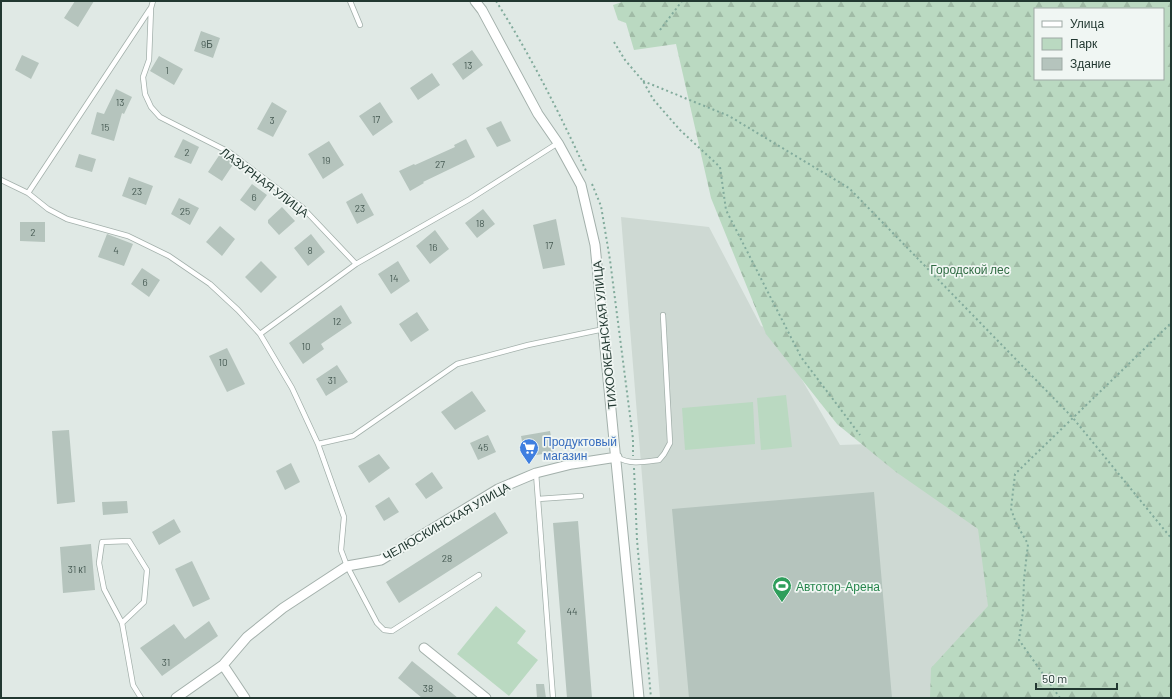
<svg xmlns="http://www.w3.org/2000/svg" width="1172" height="699" viewBox="0 0 1172 699" font-family="Barlow,sans-serif">
  <style>
    .built { fill: #ced9d3 }
    .forest { fill: url(#forest-firs); fill-rule: evenodd }
    .park { fill: #bad9c1 }
    .building { fill: #b5c4bd }
    .lines { fill: none; stroke-linecap: round; stroke-linejoin: round }
    .lane-casing { stroke: #a3b0ab; stroke-width: 6 }
    .street-casing { stroke: #a3b0ab; stroke-width: 11 }
    .path { stroke: #82ab9c; stroke-width: 2; stroke-dasharray: 2 3; stroke-linecap: butt }
    .lane { stroke: #fff; stroke-width: 4.5 }
    .street { stroke: #fff; stroke-width: 9 }
    .labels { text-anchor: middle; dominant-baseline: central; stroke-width: 3.5; stroke-linejoin: round; paint-order: stroke }
    .number-label { font-size: 10px; fill: #475b54 }
    .street-label { font-size: 12px; fill: #223831; stroke: #f0f6f3 }
    .park-label { font-size: 12px; fill: #306c43; stroke: #f0f6f3 }
    .shop-label { font-size: 12px; fill: #366cbe; stroke: #f0f6f3; text-anchor: start }
    .leisure-label { font-size: 12px; fill: #27864d; stroke: #f0f6f3; text-anchor: start }
  </style>
  <defs>
    <pattern id="forest-firs" width="22" height="20" patternUnits="userSpaceOnUse"><rect width="22" height="20" fill="#bad9c1"/><path d="M5 1l3.5 6h-7zM16 11l3.5 6h-7z" fill="#a0bba6"/></pattern>
  </defs>
  <rect width="100%" height="100%" fill="#e0e9e5"/>
  <path class="built" d="M621,217l88,10 52,99 12,4 67,115 151,-5 22,258h-353z"/>
  <path class="forest" d="M625,1h546v697h-241l1,-30 57,-62 -10,-77 -82,-57 -59,-48 -71,-90 -55,-136 -35,-154 -42,6 -8,-27 -8,-3 -5,-15zM1035,9h128v70h-128z"/>
  <path class="park" d="M786,395l6,52 -31,3 -4,-52z
    M753,402l2,42 -70,6 -3,-42z
    M496,606l30,25 -9,12 21,17 -29,36 -52,-42z"/>
  <path class="building" d="M75,1h19l-16,26 -14,-9z
    M201,31l19,7 -7,20 -19,-7z
    M472,50l11,15 -20,15 -11,-16z
    M22,55l17,8 -8,16 -16,-9z
    M159,56l24,13 -9,16 -24,-14z
    M432,73l8,12 -22,15 -8,-12z
    M116,89l16,8 -8,17 -2,-1 -8,28 -23,-7 6,-22 7,2z
    M272,102l15,9 -14,26 -16,-8z
    M380,102l13,20 -20,14 -14,-20z
    M501,121l10,20 -14,6 -11,-19z
    M183,139l16,8 -8,17 -17,-7z
    M466,139l9,18 -52,25 1,1 -14,8 -11,-20 15,-7 1,1 40,-18 -1,-2z
    M329,141l15,24 -21,14 -15,-25z
    M79,154l17,5 -4,13 -17,-5z
    M220,154l14,9 -12,18 -14,-9z
    M129,177l24,9 -7,19 -24,-9z
    M252,184l15,11 -12,16 -15,-11z
    M362,193l12,22 -17,9 -11,-22z
    M179,198l20,10 -9,17 -19,-11z
    M282,207l13,14 -16,14 -11,-12v-3z
    M483,209l12,15 -18,14 -12,-15z
    M556,219l9,46 -22,4 -10,-44z
    M20,222h25v20l-25,-1z
    M220,226l15,13 -13,17 -16,-14z
    M435,230l14,19 -19,15 -14,-18z
    M107,234l26,10 -9,22 -26,-9z
    M311,234l14,18 -17,14 -14,-18z
    M261,261l16,16 -16,16 -16,-16z
    M398,261l12,20 -19,13 -13,-20z
    M142,268l18,12 -11,17 -18,-13z
    M341,305l11,18 -31,21 3,5 -21,15 -14,-21z
    M417,312l12,18 -18,12 -12,-18z
    M227,348l18,36 -18,8 -18,-36z
    M337,365l11,17 -22,14 -10,-17z
    M472,391l14,20 -31,19 -14,-18z
    M69,430l6,72 -18,2 -5,-73z
    M550,431l4,21 -29,5 -4,-21z
    M488,435l8,17 -18,8 -8,-17z
    M379,454l11,14 -21,15 -11,-17z
    M291,463l9,19 -15,8 -9,-19z
    M432,472l11,16 -17,11 -11,-15z
    M874,492l18,206h-203l-17,-189z
    M389,497l10,15 -15,9 -9,-15z
    M127,501l1,12 -25,2 -1,-13z
    M495,512l13,21 -109,70 -13,-21z
    M174,519l7,13 -22,13 -7,-13z
    M578,521l14,177h-25l-14,-175z
    M91,544l4,46 -32,3 -3,-46z
    M192,561l18,38 -17,8 -18,-38z
    M209,621l9,15 -56,40 -22,-28 34,-24 11,15z
    M412,661l46,37h-36l-24,-20z
    M536,684h8l2,14h-9z"/>
  <g class="lines">
    <g class="lane-casing">
      <path id="lane" d="M153,1l-2,7 -2,52 -6,17 2,17 6,13 9,10 69,35 74,56 53,56 114,-65 88,-56
        M350,1l10,24
        M1,180l27,13 20,16 19,10 61,17 41,20 41,28 28,26 22,24 32,54 26,56 26,73 -3,33 6,16 30,57 7,7 8,1 87,-56
        M28,193l122,-184
        M260,334l96,-70
        M318,444l35,-8 104,-72 71,-19 76,-16
        M617,457c13,8 27,5 42,3l5,-6 6,-11 -7,-128
        M536,473l17,225
        M538,499l43,-3
        M122,623l22,-21 3,-32 -18,-29 -27,1 -3,21 5,26 18,34 11,62 8,13"/>
    </g>
    <g class="street-casing">
      <path id="street" d="M475,1l7,9 56,104 20,29 23,42 14,60 44,453
        M424,648l62,50
        M223,665l22,33
        M176,698l47,-33 24,-28 36,-29 64,-42 34,-6 117,-71 38,-16 36,-9 45,-7"/>
    </g>
    <path class="path" d="M496,1c35,55 64,113 91,172
      M660,30l22,-29
      M614,42l11,18 18,21 10,18 27,31 40,37 6,43 75,147 59,78
      M643,81l86,35 120,72 224,230 98,120
      M592,184l9,22 9,54 23,179v17
      M634,468l3,72 14,158
      M1060,698l-41,-58 4,-29 1,-32 4,-35 -12,-21 -5,-14 4,-35 156,-151"/>
    <use href="#lane" class="lane"/>
    <use href="#street" class="street"/>
  </g>
  <defs>
    <g id="supermarket-pin" transform="scale(1)"><path d="M0 17L-7.5 6A9.5 9.5 0 1 1 7.5 6Z" fill="#3f7fe0" stroke="#f0f6f3"/><path d="M-6-5.5h2.5l.6 2H6L4.5 2H-2.5L-4.4-4H-6ZM-1.5 3.2a1.3 1.3 0 1 0 .1 0ZM3 3.2a1.3 1.3 0 1 0 .1 0Z" fill="#fff"/></g>
    <g id="stadium-pin" transform="scale(1)"><path d="M0 17L-7.5 6A9.5 9.5 0 1 1 7.5 6Z" fill="#2e9e5b" stroke="#f0f6f3"/><path d="M0-5a6.5 5 0 1 0 0 10a6.5 5 0 1 0 0-10ZM-3.5-1.8h7v3.6h-7Z" fill="#fff"/></g>
  </defs>
  <g fill-rule="evenodd">
    <use href="#supermarket-pin" x="529" y="448"/>
    <use href="#stadium-pin" x="782" y="586"/>
  </g>
  <g class="labels">
    <g class="number-label">
      <text x="207" y="44">9Б</text>
      <text x="468" y="65">13</text>
      <text x="167" y="70">1</text>
      <text x="120" y="102">13</text>
      <text x="376" y="119">17</text>
      <text x="272" y="120">3</text>
      <text x="105" y="127">15</text>
      <text x="187" y="152">2</text>
      <text x="326" y="160">19</text>
      <text x="440" y="164">27</text>
      <text x="137" y="191">23</text>
      <text x="254" y="197">6</text>
      <text x="360" y="208">23</text>
      <text x="185" y="211">25</text>
      <text x="480" y="223">18</text>
      <text x="33" y="232">2</text>
      <text x="549" y="245">17</text>
      <text x="433" y="247">16</text>
      <text x="116" y="250">4</text>
      <text x="310" y="250">8</text>
      <text x="394" y="278">14</text>
      <text x="145" y="282">6</text>
      <text x="337" y="321">12</text>
      <text x="306" y="346">10</text>
      <text x="223" y="362">10</text>
      <text x="332" y="380">31</text>
      <text x="483" y="447">45</text>
      <text x="447" y="558">28</text>
      <text x="77" y="569">31 к1</text>
      <text x="572" y="611">44</text>
      <text x="166" y="662">31</text>
      <text x="428" y="688">38</text>
    </g>
    <g class="street-label">
      <text transform="translate(265 182) rotate(37)">ЛАЗУРНАЯ УЛИЦА</text>
      <text transform="translate(604 335) rotate(-96)">ТИХООКЕАНСКАЯ УЛИЦА</text>
      <text transform="translate(446 521) rotate(-30)">ЧЕЛЮСКИНСКАЯ УЛИЦА</text>
    </g>
    <g class="park-label">
      <text x="970" y="269">Городской лес</text>
    </g>
    <g class="shop-label">
      <text x="543" y="441">Продуктовый<tspan x="543" dy="14">магазин</tspan></text>
    </g>
    <g class="leisure-label">
      <text x="796" y="586">Автотор-Арена</text>
    </g>
  </g>
  <rect width="1172" height="699" fill="none" stroke="#223831" stroke-width="4"/>
  <rect x="1034" y="8" width="130" height="72" fill="#f0f6f3" stroke="#9eaaa5"/>
  <rect x="1042" y="21" width="20" height="6" fill="#ffffff" stroke="#9eaaa5"/>
  <text x="1070" y="28" font-size="12" fill="#223831">Улица</text>
  <rect x="1042" y="38" width="20" height="12" fill="#bad9c1" stroke="#9eaaa5"/>
  <text x="1070" y="48" font-size="12" fill="#223831">Парк</text>
  <rect x="1042" y="58" width="20" height="12" fill="#b5c4bd" stroke="#9eaaa5"/>
  <text x="1070" y="68" font-size="12" fill="#223831">Здание</text>
  <path d="M1036 683v6h81v-6" fill="none" stroke="#223831" stroke-width="2"/>
  <text x="1042" y="683" font-size="12" fill="#223831" stroke="#f0f6f3" stroke-width="3" paint-order="stroke">50 m</text>
</svg>
